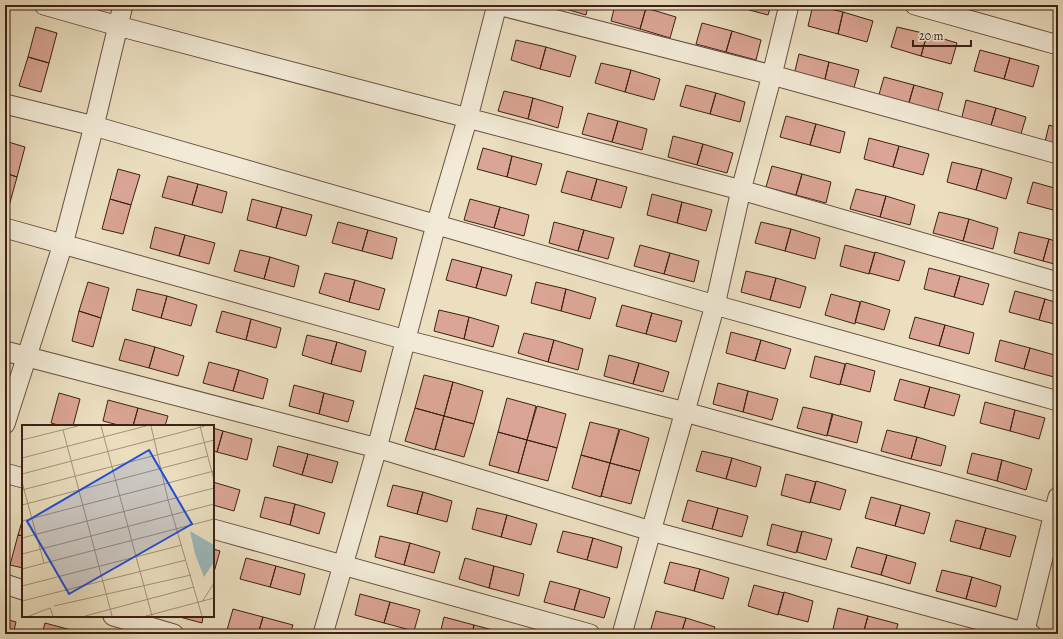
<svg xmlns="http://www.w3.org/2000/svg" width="1063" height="639" viewBox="0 0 1063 639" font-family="Alegreya,serif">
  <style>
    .building { fill: #daa594; stroke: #3c2115 }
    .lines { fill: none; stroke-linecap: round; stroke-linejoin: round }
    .minor-casing { stroke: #685040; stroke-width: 21 }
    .minor { stroke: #f2ead6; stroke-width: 19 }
    .inset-road { fill: none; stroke: #a5937c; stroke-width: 1 }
    .view { fill: #1d4ed8; fill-opacity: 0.15; stroke: #1d4ed8; stroke-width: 2 }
    .inset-edge { fill: none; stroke: #3c2115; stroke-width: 2 }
  </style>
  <rect width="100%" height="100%" fill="#ebdfc0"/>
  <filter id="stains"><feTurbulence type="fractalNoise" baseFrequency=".005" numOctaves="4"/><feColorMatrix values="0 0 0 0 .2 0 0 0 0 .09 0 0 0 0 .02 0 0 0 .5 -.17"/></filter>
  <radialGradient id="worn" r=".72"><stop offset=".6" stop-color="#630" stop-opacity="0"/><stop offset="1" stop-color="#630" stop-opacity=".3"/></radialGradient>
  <path class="building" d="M557,5h31l-2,10 -30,-9z
    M615,5h18l13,3 -6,21 -29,-8z
    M739,5h32l-3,10 -30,-8z
    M813,5l30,7 -5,22 -30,-8z
    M646,8l30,9 -6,21 -30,-9z
    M843,12l30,9 -6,21 -29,-8z
    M702,23l30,8 -6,21 -30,-8z
    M36,27l21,6 -8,30 -21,-6z
    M897,27l30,7 -6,22 -30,-9z
    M732,31l29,9 -5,20 -30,-8z
    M927,34l30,9 -6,21 -30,-8z
    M516,40l30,7 -6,22 -29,-9z
    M546,47l30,9 -6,21 -30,-8z
    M980,50l30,8 -6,21 -30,-8z
    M799,54l30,8 -5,21 -30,-8z
    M28,57l21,6 -8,29 -22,-6z
    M1010,58l29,8 -6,21 -29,-8z
    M829,62l30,8 -6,21 -29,-8z
    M601,63l30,7 -6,22 -30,-9z
    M631,70l29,9 -6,21 -29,-8z
    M884,77l30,8 -6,21 -30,-8z
    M686,85l30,8 -6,21 -30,-8z
    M914,85l29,8 -6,21 -29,-8z
    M504,91l29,7 -5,21 -30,-8z
    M716,93l29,9 -5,20 -30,-8z
    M533,98l30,9 -5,21 -30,-9z
    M966,100l30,8 -6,21 -29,-8z
    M996,108l30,9 -6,20 -30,-8z
    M588,113l30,8 -6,21 -30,-8z
    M786,116l30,8 -6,21 -30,-8z
    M618,121l29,8 -5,21 -30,-8z
    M816,124l29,8 -5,21 -30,-8z
    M1049,125l9,3v22l-14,-4z
    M673,136l30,8 -6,21 -29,-8z
    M869,138l30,8 -6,21 -29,-8z
    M5,141l20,6 -8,30 -12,-4z
    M703,144l30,9 -6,20 -30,-8z
    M899,146l30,8 -6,21 -30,-8z
    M483,148l29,8 -5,21 -30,-8z
    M512,156l30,8 -6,21 -29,-8z
    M952,162l30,7 -6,21 -29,-8z
    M772,166l30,8 -6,21 -30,-8z
    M118,169l22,6 -9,30 -21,-6z
    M982,169l30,9 -6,21 -30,-9z
    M567,171l30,8 -6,21 -30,-8z
    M5,173l12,4 -8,29 -4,-1z
    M802,174l29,8 -5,21 -30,-8z
    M168,176l30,8 -6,21 -30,-8z
    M597,179l30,8 -6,21 -30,-8z
    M1033,182l25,7 -1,22 -30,-8z
    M198,184l29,8 -5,21 -30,-8z
    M856,189l30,7 -6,21 -30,-8z
    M652,194l30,8 -5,21 -30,-8z
    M886,196l29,9 -5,20 -30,-8z
    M110,199l21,6 -8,29 -21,-5z
    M252,199l30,8 -6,21 -29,-8z
    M470,199l30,8 -6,21 -30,-8z
    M682,202l30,8 -6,21 -29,-8z
    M282,207l30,8 -6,21 -30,-8z
    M500,207l29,8 -5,21 -30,-8z
    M939,212l30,7 -6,22 -30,-8z
    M969,219l29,9 -5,21 -30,-8z
    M338,222l30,8 -6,21 -30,-8z
    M554,222l30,8 -6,21 -29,-8z
    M761,222l30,7 -6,22 -30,-8z
    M155,227l30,8 -6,21 -29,-8z
    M791,229l29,9 -5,21 -30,-8z
    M368,230l29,8 -5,21 -30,-8z
    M584,230l30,8 -6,21 -30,-8z
    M1019,232l30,7 -6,22 -29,-8z
    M185,235l30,8 -6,21 -30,-8z
    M1049,239l9,3v23l-15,-4z
    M640,245l30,8 -6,21 -30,-8z
    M845,245l30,8 -6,21 -29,-8z
    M240,250l30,7 -6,22 -30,-8z
    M875,252l30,9 -6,20 -30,-8z
    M670,253l29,8 -5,21 -30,-8z
    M270,257l29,9 -5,21 -30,-8z
    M452,259l30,8 -6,21 -30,-8z
    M482,267l30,8 -6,21 -30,-8z
    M929,268l31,8 -6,21 -30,-8z
    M746,271l30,7 -6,22 -29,-8z
    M325,273l30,7 -6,22 -30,-9z
    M960,276l29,8 -6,21 -29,-8z
    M776,278l30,9 -6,21 -30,-8z
    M355,280l30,9 -6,21 -30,-8z
    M88,282l21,6 -8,30 -22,-7z
    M536,282l30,7 -5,22 -30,-8z
    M137,289l30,7 -6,22 -29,-8z
    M566,289l30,9 -6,21 -29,-8z
    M1015,291l30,8 -6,21 -30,-8z
    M831,294l29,8 -5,22 -30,-9z
    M167,296l30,9 -6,21 -30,-8z
    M1045,299l13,4v22l-19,-5z
    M861,301l29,9 -6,20 -29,-8z
    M622,305l30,8 -6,21 -30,-8z
    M439,310l30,7 -5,22 -30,-8z
    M79,311l22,7 -8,29 -21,-6z
    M222,311l29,8 -5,21 -30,-8z
    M652,313l30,8 -6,21 -30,-8z
    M469,317l30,9 -6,21 -29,-8z
    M915,317l30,8 -6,21 -30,-8z
    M251,319l30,9 -5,20 -30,-8z
    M945,325l29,8 -5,21 -30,-8z
    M731,332l30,8 -6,21 -29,-8z
    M524,333l30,7 -6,22 -30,-9z
    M307,335l30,7 -6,22 -29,-9z
    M125,339l30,8 -6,21 -30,-8z
    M554,340l29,9 -5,21 -30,-8z
    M761,340l30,9 -6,20 -30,-8z
    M1000,340l30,8 -6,21 -29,-8z
    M337,342l29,9 -5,21 -30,-8z
    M155,347l29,9 -6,20 -29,-8z
    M1030,348l28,8v7l-4,14 -30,-8z
    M609,355l30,8 -6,21 -29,-8z
    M815,356l30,8 -5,21 -30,-8z
    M209,362l30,8 -6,21 -30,-8z
    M639,363l30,9 -6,20 -30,-8z
    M846,363l29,8 -5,21 -30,-8z
    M239,370l29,9 -5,20 -30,-8z
    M424,375l29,7 -9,34 -29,-8z
    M900,379l30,8 -6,21 -30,-8z
    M453,382l30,9 -9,33 -30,-8z
    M718,383l30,8 -5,21 -30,-8z
    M294,385l30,8 -5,21 -30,-8z
    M930,387l30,8 -6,21 -30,-8z
    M748,391l30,8 -6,21 -29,-8z
    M59,393l21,6 -7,27h-11l-11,-3z
    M324,393l30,8 -6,21 -29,-8z
    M507,398l29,8 -9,34 -29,-8z
    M108,400l30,8 -5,18h-11l-19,-5z
    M985,402l30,8 -5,21 -30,-8z
    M537,406l29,8 -9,34 -30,-8z
    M803,407l30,7 -6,22 -30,-8z
    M138,408l30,8 -3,10h-32z
    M415,408l29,8 -9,34 -30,-9z
    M1015,410l30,8 -6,21 -29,-8z
    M832,414l30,8 -5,21 -30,-8z
    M444,416l30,8 -10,33 -29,-8z
    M590,422l29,7 -9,34 -29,-8z
    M213,428l10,3 -6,21 -4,-1z
    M620,429l29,9 -9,33 -30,-8z
    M887,430l30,7 -6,22 -30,-8z
    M223,431l29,8 -5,21 -30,-8z
    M498,432l29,8 -9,33 -29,-8z
    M917,437l29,9 -5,20 -30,-7z
    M527,440l30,8 -9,33 -30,-8z
    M278,446l30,8 -6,21 -29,-9z
    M702,451l30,7 -6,21 -30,-8z
    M972,453l30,7 -5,21 -30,-8z
    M308,454l30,8 -6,21 -30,-8z
    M581,455l29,8 -9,34 -29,-9z
    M732,458l29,9 -5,20 -30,-8z
    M1002,460l30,9 -6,21 -29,-9z
    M610,463l30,8 -9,33 -30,-8z
    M786,474l30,8 -6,21 -29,-8z
    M816,481l30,9 -6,20 -30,-8z
    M213,482l27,8 -6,21 -21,-6z
    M393,485l30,7 -6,22 -30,-8z
    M423,492l29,9 -5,21 -30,-8z
    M265,497l30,7 -5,21 -30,-8z
    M871,497l30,8 -6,21 -30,-8z
    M688,500l30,8 -6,21 -30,-8z
    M295,504l30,9 -6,21 -29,-9z
    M901,505l29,8 -6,21 -29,-8z
    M477,508l30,7 -6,22 -29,-8z
    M718,508l30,8 -6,21 -30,-8z
    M507,515l30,9 -6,21 -30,-8z
    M23,518v18l-5,-1z
    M956,520l30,8 -6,21 -30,-8z
    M772,524l30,8 -6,21 -29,-8z
    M986,528l30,8 -6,21 -30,-8z
    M563,531l30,7 -6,22 -30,-8z
    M802,531l30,8 -6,21 -29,-8z
    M18,535l5,1v32l-13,-3z
    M380,536l30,7 -6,22 -29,-8z
    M593,538l29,9 -5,21 -30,-8z
    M410,543l30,9 -6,21 -30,-8z
    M857,547l30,8 -6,20 -30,-8z
    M213,549l7,2 -6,21h-1z
    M887,555l29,8 -6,21 -29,-9z
    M246,558l30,8 -6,21 -30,-8z
    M465,558l29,8 -5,22 -30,-9z
    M670,562l30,7 -6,22 -30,-8z
    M276,566l29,8 -5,21 -30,-8z
    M494,566l30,8 -5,22 -30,-8z
    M700,569l29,9 -6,21 -29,-8z
    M942,570l30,7 -6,22 -30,-8z
    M972,577l29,9 -5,21 -30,-8z
    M550,581l30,8 -6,21 -30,-8z
    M754,585l30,8 -6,22 -30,-9z
    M580,589l30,9 -6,20 -30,-8z
    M784,592l29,9 -5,21 -30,-8z
    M360,594l30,8 -6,21 -29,-8z
    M390,602l30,8 -6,21 -30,-8z
    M838,608l30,8 -5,18h-12l-18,-5z
    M233,609l30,8 -5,17h-15l-16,-4z
    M656,611l30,7 -5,16h-22l-9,-2z
    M176,616h27l-1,7z
    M868,616l30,8 -3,10h-32z
    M263,617l30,8 -3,9h-32z
    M444,617l30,8 -2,9h-32z
    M686,618l29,9 -2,7h-32z
    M5,619l11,3 -3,12h-8z
    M45,623l30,8 -1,3h-32z
    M474,625l30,8v1h-32z"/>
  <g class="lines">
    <g class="minor-casing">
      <path id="minor" d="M44,5l74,21 623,164 317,92
        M498,5l274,70 286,79
        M915,5l143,40
        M5,104l89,22 621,179 343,96
        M5,228l401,112 279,72 373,103
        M5,351l372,97 274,83 380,103
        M5,424l58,-180 31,-118 29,-121
        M5,473l18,5
        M213,529l377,105
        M5,584l18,6
        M113,616l61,18
        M323,634l54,-186 59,-223 32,-108 29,-112
        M622,634l93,-329 26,-115 31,-115 17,-70
        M1024,634l34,-137"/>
    </g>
    <use href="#minor" class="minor"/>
  </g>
  <g transform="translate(22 425)">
    <rect width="192" height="192" fill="#ebdfc0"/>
    <path d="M168,106l24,14v17l-10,15 -9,-23z" fill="#9bbabb"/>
    <path class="inset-road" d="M79,1l51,190M129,1l17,74 34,116M178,1l14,54M41,5l49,186M0,15l56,-14M0,33l124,-32M0,49l183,-48M0,57l22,81M0,65l192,-50M0,80l186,-49M0,96l192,-50M0,113l192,-50M0,129l192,-50M0,144l192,-50M0,161l160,-41M0,176l164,-41M180,177l12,-19M32,181l137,-31M7,191l21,-8 3,8M63,191l109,-29M124,191l68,-18"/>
    <path class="view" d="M127,25l43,74 -123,70 -42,-73z"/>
    <rect width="192" height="192" class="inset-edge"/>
  </g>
  <rect width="1063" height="639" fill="none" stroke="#ebdfc0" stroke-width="20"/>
  <rect x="6" y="6" width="1051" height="627" fill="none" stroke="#3c2115" stroke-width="2"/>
  <rect x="10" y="10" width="1043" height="619" fill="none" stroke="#3c2115"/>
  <path d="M913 40v6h58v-6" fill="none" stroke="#3c2115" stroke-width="2"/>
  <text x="919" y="40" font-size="12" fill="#3c2115" stroke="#f2ead6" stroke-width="3" paint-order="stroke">20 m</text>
  <rect width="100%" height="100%" filter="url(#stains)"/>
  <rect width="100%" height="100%" fill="url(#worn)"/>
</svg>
